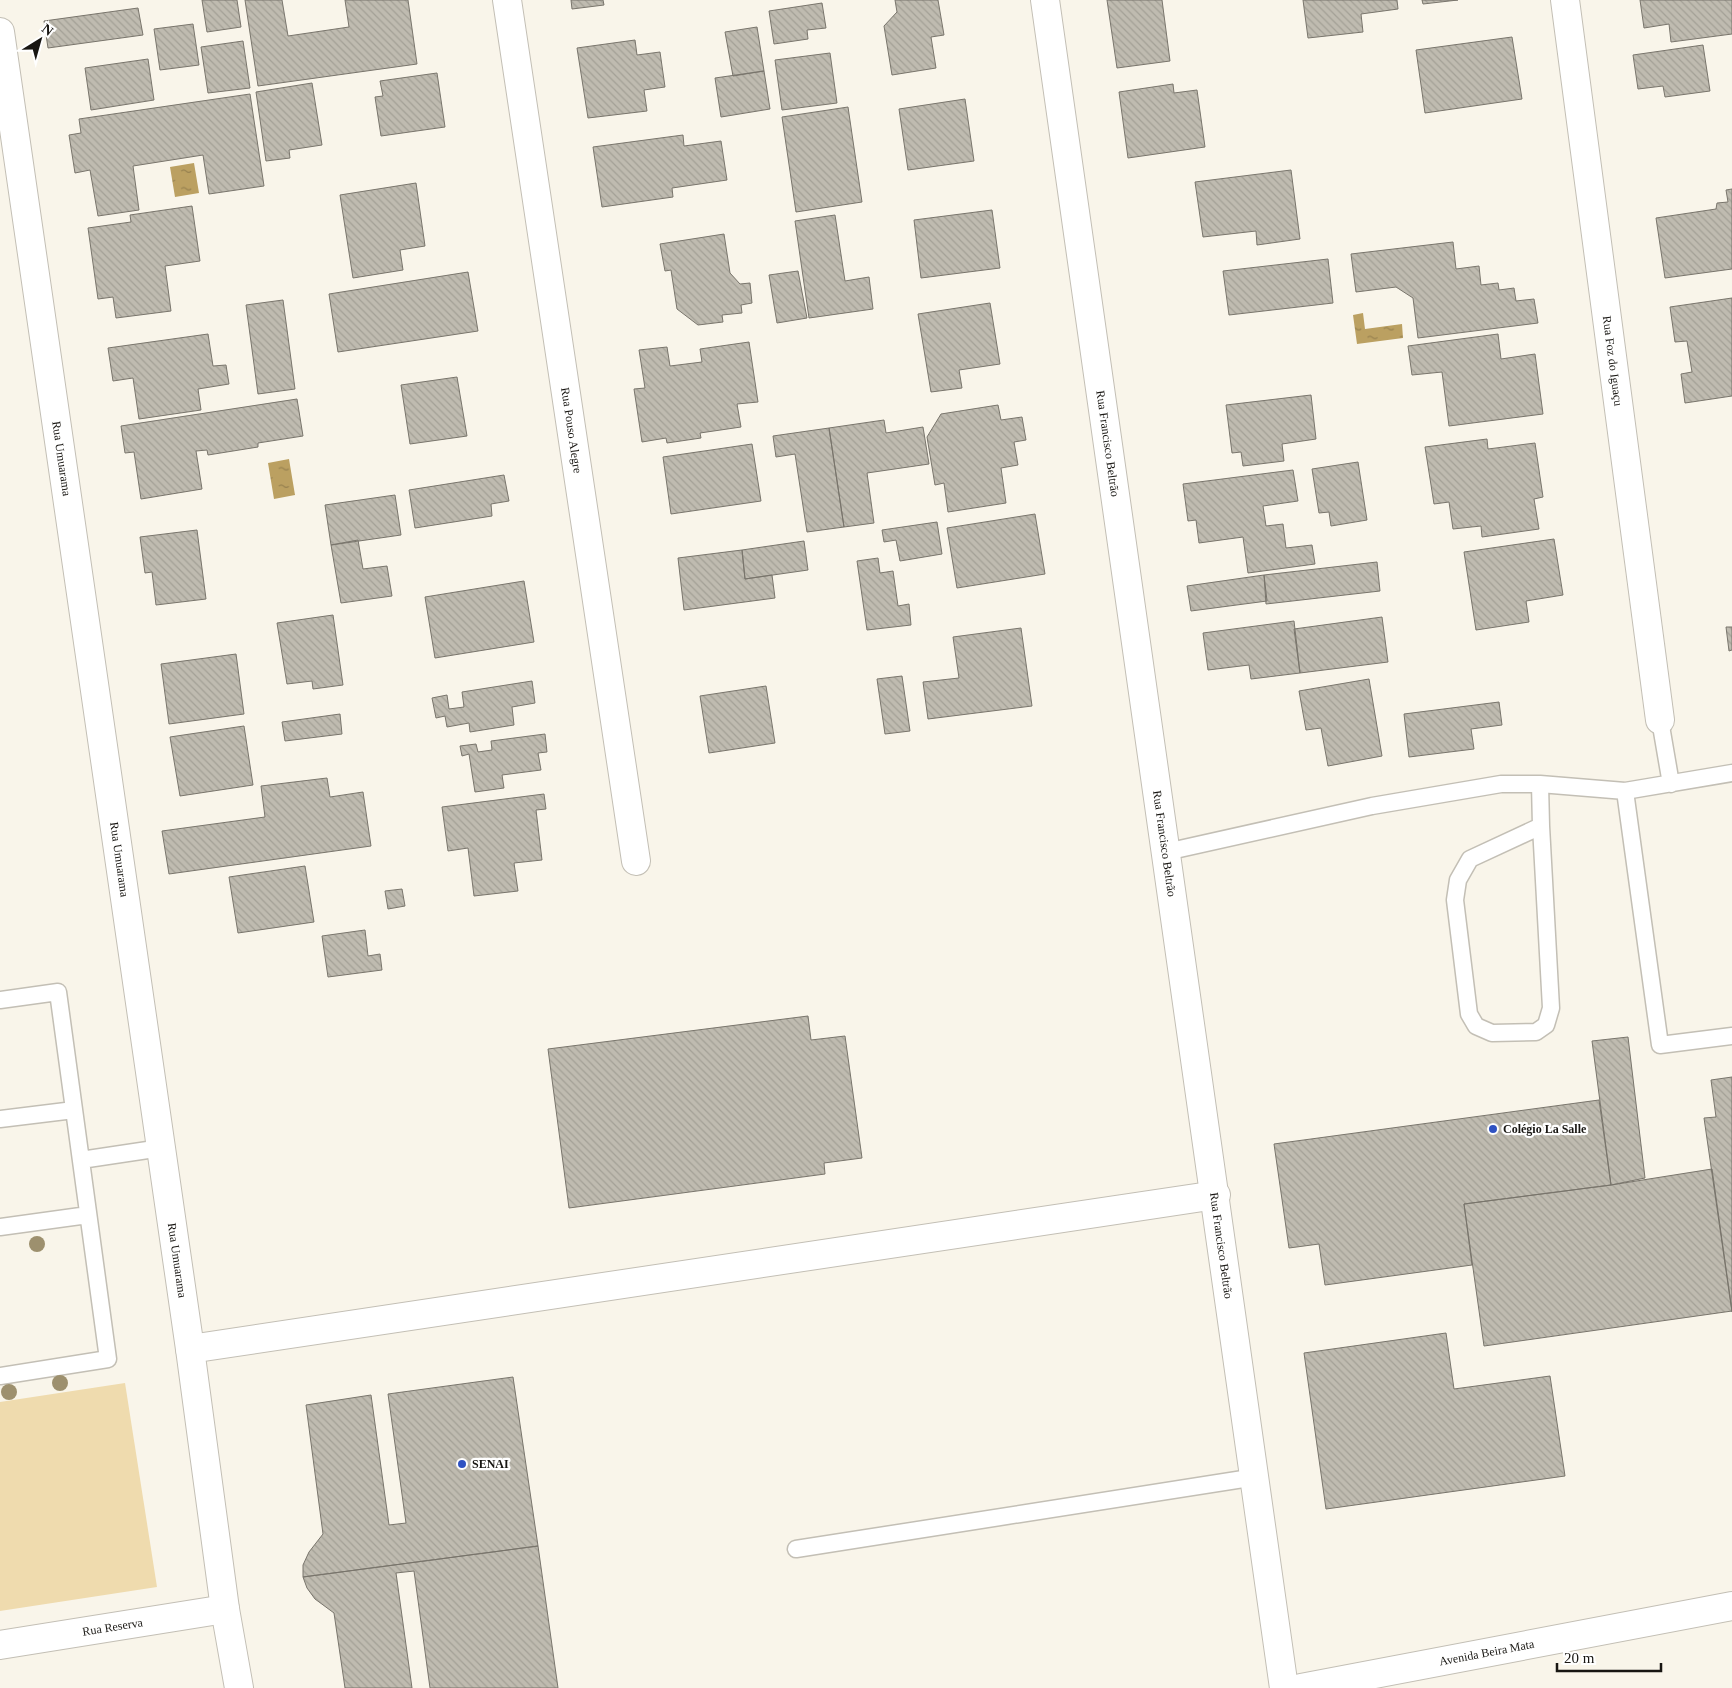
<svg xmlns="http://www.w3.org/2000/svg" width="1732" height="1688" viewBox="0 0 1732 1688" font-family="'Times New Roman',serif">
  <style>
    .grass { fill: #efdbae }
    .water { fill: url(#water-ripples) }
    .building { fill: url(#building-back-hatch); stroke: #79756c }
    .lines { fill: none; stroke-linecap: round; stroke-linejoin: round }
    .service-casing { stroke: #c3bfb5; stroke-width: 19 }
    .minor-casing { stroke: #c3bfb5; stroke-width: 30 }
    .tertiary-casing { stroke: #c3bfb5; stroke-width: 30 }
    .service { stroke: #fff; stroke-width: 16 }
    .minor { stroke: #fff; stroke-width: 28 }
    .tertiary { stroke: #fff; stroke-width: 28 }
    .tree { fill: #9d906e }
    .poi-dot { fill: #2f52c2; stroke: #fff; stroke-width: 2 }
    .labels { text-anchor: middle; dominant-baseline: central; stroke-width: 4.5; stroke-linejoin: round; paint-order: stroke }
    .street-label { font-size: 12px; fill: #181612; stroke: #fff }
    .poi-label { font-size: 12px; font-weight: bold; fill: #181612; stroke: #fff; text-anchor: start }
  </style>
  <defs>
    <pattern id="water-ripples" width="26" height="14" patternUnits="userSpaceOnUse" patternTransform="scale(1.25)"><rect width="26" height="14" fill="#bba061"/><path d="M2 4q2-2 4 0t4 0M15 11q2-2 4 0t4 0" fill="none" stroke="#97814f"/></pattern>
    <pattern id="building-back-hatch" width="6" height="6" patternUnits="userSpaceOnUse" patternTransform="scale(1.25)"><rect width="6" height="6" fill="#bfbbb0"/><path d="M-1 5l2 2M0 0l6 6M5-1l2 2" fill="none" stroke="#a3a096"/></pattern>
  </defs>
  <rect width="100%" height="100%" fill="#f9f5ea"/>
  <path class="grass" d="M125,1383l32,204 -157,24v-209z"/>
  <path class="water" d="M194,163l5,30 -24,4 -5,-30z
    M1363,313l2,16 37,-5 1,14 -46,6 -4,-29z
    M289,459l6,36 -21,4 -6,-36z"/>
  <path class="building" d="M202,0h35l4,27 -34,5z
    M245,0h37l6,36 61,-9 -4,-27h63l9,64 -159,22z
    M571,0h32l1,5 -32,4z
    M895,0h43l6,35 -13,2 5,31 -44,7 -8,-49 13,-14z
    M1107,0h55l8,61 -53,7z
    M1303,0h94l1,9 -37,5 2,18 -55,6z
    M1422,0h36l-35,4z
    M1640,0h92v34l-61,8 -2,-18 -25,4z
    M822,3l4,25 -19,2 1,9 -34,5 -5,-33z
    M138,8l5,27 -95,13 -4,-27z
    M193,24l6,41 -39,5 -6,-41z
    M757,27l7,44 -31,5 -8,-44z
    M1512,37l10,62 -97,14 -9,-63z
    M635,40l2,15 23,-3 5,35 -21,3 3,21 -59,7 -11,-70z
    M243,41l7,47 -42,5 -7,-46z
    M1703,45l7,46 -45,6 -2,-11 -25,3 -5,-34z
    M830,53l7,50 -55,7 -7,-50z
    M148,59l6,41 -63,10 -6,-42z
    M764,71l6,38 -49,8 -6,-39z
    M437,73l8,54 -64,9 -6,-39 8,-1 -3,-15z
    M312,83l10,62 -33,5 1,8 -24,3 -10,-69z
    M1173,84l1,9 23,-3 8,57 -77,11 -9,-66z
    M250,94l14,92 -55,8 -6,-39 -70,11 6,44 -41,6 -8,-46 -15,3 -6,-38 12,-2 -2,-14z
    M965,99l9,62 -66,9 -9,-61z
    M848,107l14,95 -66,10 -14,-95z
    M683,135l1,11 37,-5 6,39 -55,8 1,9 -71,10 -9,-60z
    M1291,170l9,69 -43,6 -1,-14 -53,6 -8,-55z
    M416,183l9,63 -25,4 3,20 -50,8 -13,-83z
    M1732,189v80l-67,9 -9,-60 60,-9 1,-6 11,-1 -2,-12z
    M192,206l8,55 -35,5 6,45 -55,7 -3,-21 -15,2 -10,-71 43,-6 -1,-7z
    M992,210l8,58 -79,10 -7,-58z
    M835,215l10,66 24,-4 4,32 -64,9 -14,-97z
    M724,234l6,39 10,11 10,-1 2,20 -11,2 1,8 -20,2 1,7 -25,3 -21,-16 -6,-39 -6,1 -5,-27z
    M1453,242l3,27 23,-3 2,19 17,-2 1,7 15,-2 2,13 18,-2 4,24 -120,15 -5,-40 -17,-11 -40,5 -5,-38z
    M1328,259l5,44 -104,12 -6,-44z
    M798,271l9,47 -30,5 -8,-48z
    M468,272l10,59 -140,21 -9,-58z
    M1732,298v98l-47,7 -4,-29 11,-2 -5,-31 -12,1 -5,-35z
    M283,300l12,89 -37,5 -12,-89z
    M990,303l10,61 -41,6 3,18 -31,4 -13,-78z
    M208,334l5,32 13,-1 3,19 -31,5 3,21 -62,9 -6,-41 -20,3 -5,-33z
    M1498,334l3,25 34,-5 8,60 -94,12 -7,-54 -30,3 -4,-29z
    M749,342l9,60 -21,2 4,23 -41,6 1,5 -34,5 -1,-5 -24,4 -8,-53 11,-1 -6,-38 28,-3 3,19 32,-4 -2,-13z
    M457,377l10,59 -57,8 -9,-59z
    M1311,395l5,44 -34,5 2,17 -41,5 -2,-14 -9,1 -6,-48z
    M297,399l6,37 -45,7v4l-50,8 -1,-5 -11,1 6,38 -61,10 -7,-47 -9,1 -4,-27z
    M998,405l3,15 21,-3 4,23 -12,2 4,23 -17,3 5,35 -58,9 -4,-29 -9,2 -8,-48 14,-23z
    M884,420l2,13 37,-6 6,37 -62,9 7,50 -30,4 -15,-99z
    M829,428l15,99 -37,5 -12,-78 -19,3 -3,-21z
    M1487,439l1,10 47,-6 8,54 -9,2 5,30 -57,8 -1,-11 -28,3 -4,-27 -15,2 -9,-57z
    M752,444l9,57 -90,13 -8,-57z
    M1358,462l9,58 -36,6 -2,-14 -10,1 -7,-44z
    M1293,470l5,31 -35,5 3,20 17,-2 3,24 26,-3 3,19 -67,9 -5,-36 -44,6 -3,-23 -8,1 -5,-37z
    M504,475l5,26 -18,3 1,12 -77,12 -6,-38z
    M395,495l6,40 -70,10 -6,-40z
    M1035,514l10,60 -88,14 -10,-60z
    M937,522l5,32 -42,7 -4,-21 -12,2 -2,-12z
    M197,530l9,69 -50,6 -4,-33 -7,1 -5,-36z
    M1554,539l9,56 -37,6 3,21 -53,8 -12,-78z
    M358,540l5,29 24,-3 5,30 -51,7 -10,-58z
    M804,541l4,29 -63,9 -3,-29z
    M742,550l3,29 27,-4 3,23 -91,12 -6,-52z
    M878,558l2,15 13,-2 5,35 11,-2 2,21 -44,5 -10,-69z
    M1377,562l3,29 -114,13 -2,-29z
    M1264,575l3,26 -76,10 -4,-25z
    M524,581l10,61 -99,16 -10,-61z
    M333,615l10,70 -30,4 -1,-8 -25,3 -10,-61z
    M1382,617l6,45 -88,11 -6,-44z
    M1294,621l6,52 -49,6 -2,-14 -41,5 -5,-37z
    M1726,627h6v23l-3,1z
    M1021,628l11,78 -104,13 -5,-37 36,-4 -6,-41z
    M236,654l8,60 -75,10 -8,-60z
    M902,676l8,55 -25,3 -8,-55z
    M1369,679l13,77 -54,10 -7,-38 -15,2 -7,-39z
    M532,681l3,22 -23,4 2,18 -44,7 -1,-9 -22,4 -2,-11 -9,2 -4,-20 15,-3 2,14 15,-2 -2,-15z
    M766,686l9,57 -66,10 -9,-57z
    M1499,702l3,23 -31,4 3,20 -65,8 -5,-43z
    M340,714l2,20 -57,7 -3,-19z
    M244,726l9,59 -73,11 -10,-59z
    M545,734l2,18 -9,1 3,17 -39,5 2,13 -29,4 -6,-38 -7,2 -2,-10 16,-2 2,8 14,-2 -1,-9z
    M327,778l3,19 33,-5 8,54 -202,28 -7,-43 103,-14 -4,-31z
    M544,794l2,15 -10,1 6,50 -28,3 4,28 -44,5 -6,-48 -20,3 -6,-44z
    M305,866l9,56 -76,11 -9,-56z
    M402,889l3,17 -17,3 -3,-18z
    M365,930l3,26 12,-2 2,16 -54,7 -6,-41z
    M808,1016l3,24 34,-4 17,122 -38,5 1,11 -256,34 -21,-159z
    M1628,1037l17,141 -34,7 -19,-144z
    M1732,1077v235l-28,-194 12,-1 -5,-37z
    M1599,1100l12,85 -147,19 8,61 -147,20 -6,-41 -30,4 -15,-104z
    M1712,1169l20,142 -248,35 -20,-142 147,-19z
    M1446,1333l8,56 96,-13 15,100 -239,33 -22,-156z
    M513,1377l25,169 -235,31v-12l6,-13 14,-18 -17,-129 65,-10 18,130 17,-2 -18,-129z
    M538,1546l20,142h-128l-16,-117 -18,2 16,115h-67l-11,-75 -19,-14 -8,-11 -4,-11z"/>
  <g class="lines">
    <g class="service-casing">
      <path id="service" d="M1660,720l11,64
        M1540,784l1,42 10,182 -5,17 -10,7 -44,1 -16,-7 -7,-12 -14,-114 3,-20 12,-21 71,-33
        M1625,791l35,254 72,-9
        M1166,852l206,-46 129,-22h39l85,7 107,-18
        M0,1000l58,-8 50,367 -108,17
        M0,1119l74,-9
        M81,1160l80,-12
        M0,1227l88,-12
        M796,1549l460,-72"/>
    </g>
    <g class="minor-casing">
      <g id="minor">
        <path id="s1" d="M507,0l129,861"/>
        <path id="s2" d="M1045,0l239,1688"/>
        <path id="s3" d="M1565,0l95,720"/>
        <path d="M190,1349l1026,-154"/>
        <path id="s4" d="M0,1645l225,-36"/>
        <path id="s5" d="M1301,1688l431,-82"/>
      </g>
    </g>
    <g class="tertiary-casing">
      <g id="tertiary">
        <path id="s6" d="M0,32l190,1317 35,260 14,79"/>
      </g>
    </g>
    <use href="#service" class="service"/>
    <use href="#minor" class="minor"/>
    <use href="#tertiary" class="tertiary"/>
  </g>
  <g class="tree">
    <circle cx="37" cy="1244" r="8"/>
    <circle cx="60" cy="1383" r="8"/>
    <circle cx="9" cy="1392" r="8"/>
  </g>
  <g class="poi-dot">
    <circle cx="1493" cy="1129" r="5"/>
    <circle cx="462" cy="1464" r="5"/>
  </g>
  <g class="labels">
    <g class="street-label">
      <text stroke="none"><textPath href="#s3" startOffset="364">Rua Foz do Iguaçu</textPath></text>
      <text stroke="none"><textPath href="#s1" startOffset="435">Rua Pouso Alegre</textPath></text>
      <text stroke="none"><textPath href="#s2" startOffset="448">Rua Francisco Beltrão</textPath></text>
      <text stroke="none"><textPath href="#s6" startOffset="431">Rua Umuarama</textPath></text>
      <text stroke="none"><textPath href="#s2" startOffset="852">Rua Francisco Beltrão</textPath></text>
      <text stroke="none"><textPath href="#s6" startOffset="836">Rua Umuarama</textPath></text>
      <text stroke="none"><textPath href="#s2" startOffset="1258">Rua Francisco Beltrão</textPath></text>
      <text stroke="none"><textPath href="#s6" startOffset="1241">Rua Umuarama</textPath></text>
      <text stroke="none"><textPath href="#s4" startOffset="114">Rua Reserva</textPath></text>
      <text stroke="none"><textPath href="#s5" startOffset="189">Avenida Beira Mata</textPath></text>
    </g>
    <g class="poi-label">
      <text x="1503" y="1129">Colégio La Salle</text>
      <text x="472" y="1464">SENAI</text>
    </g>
  </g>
  <g transform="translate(40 40) rotate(37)" stroke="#ffffff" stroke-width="4" paint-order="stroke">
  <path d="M0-4L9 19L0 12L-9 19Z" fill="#181612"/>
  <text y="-8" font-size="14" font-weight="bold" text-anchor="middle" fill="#181612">N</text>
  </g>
  <path d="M1557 1663v8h104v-8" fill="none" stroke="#181612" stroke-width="2.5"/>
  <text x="1564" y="1663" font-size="15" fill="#181612" stroke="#ffffff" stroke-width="4" paint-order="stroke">20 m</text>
</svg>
